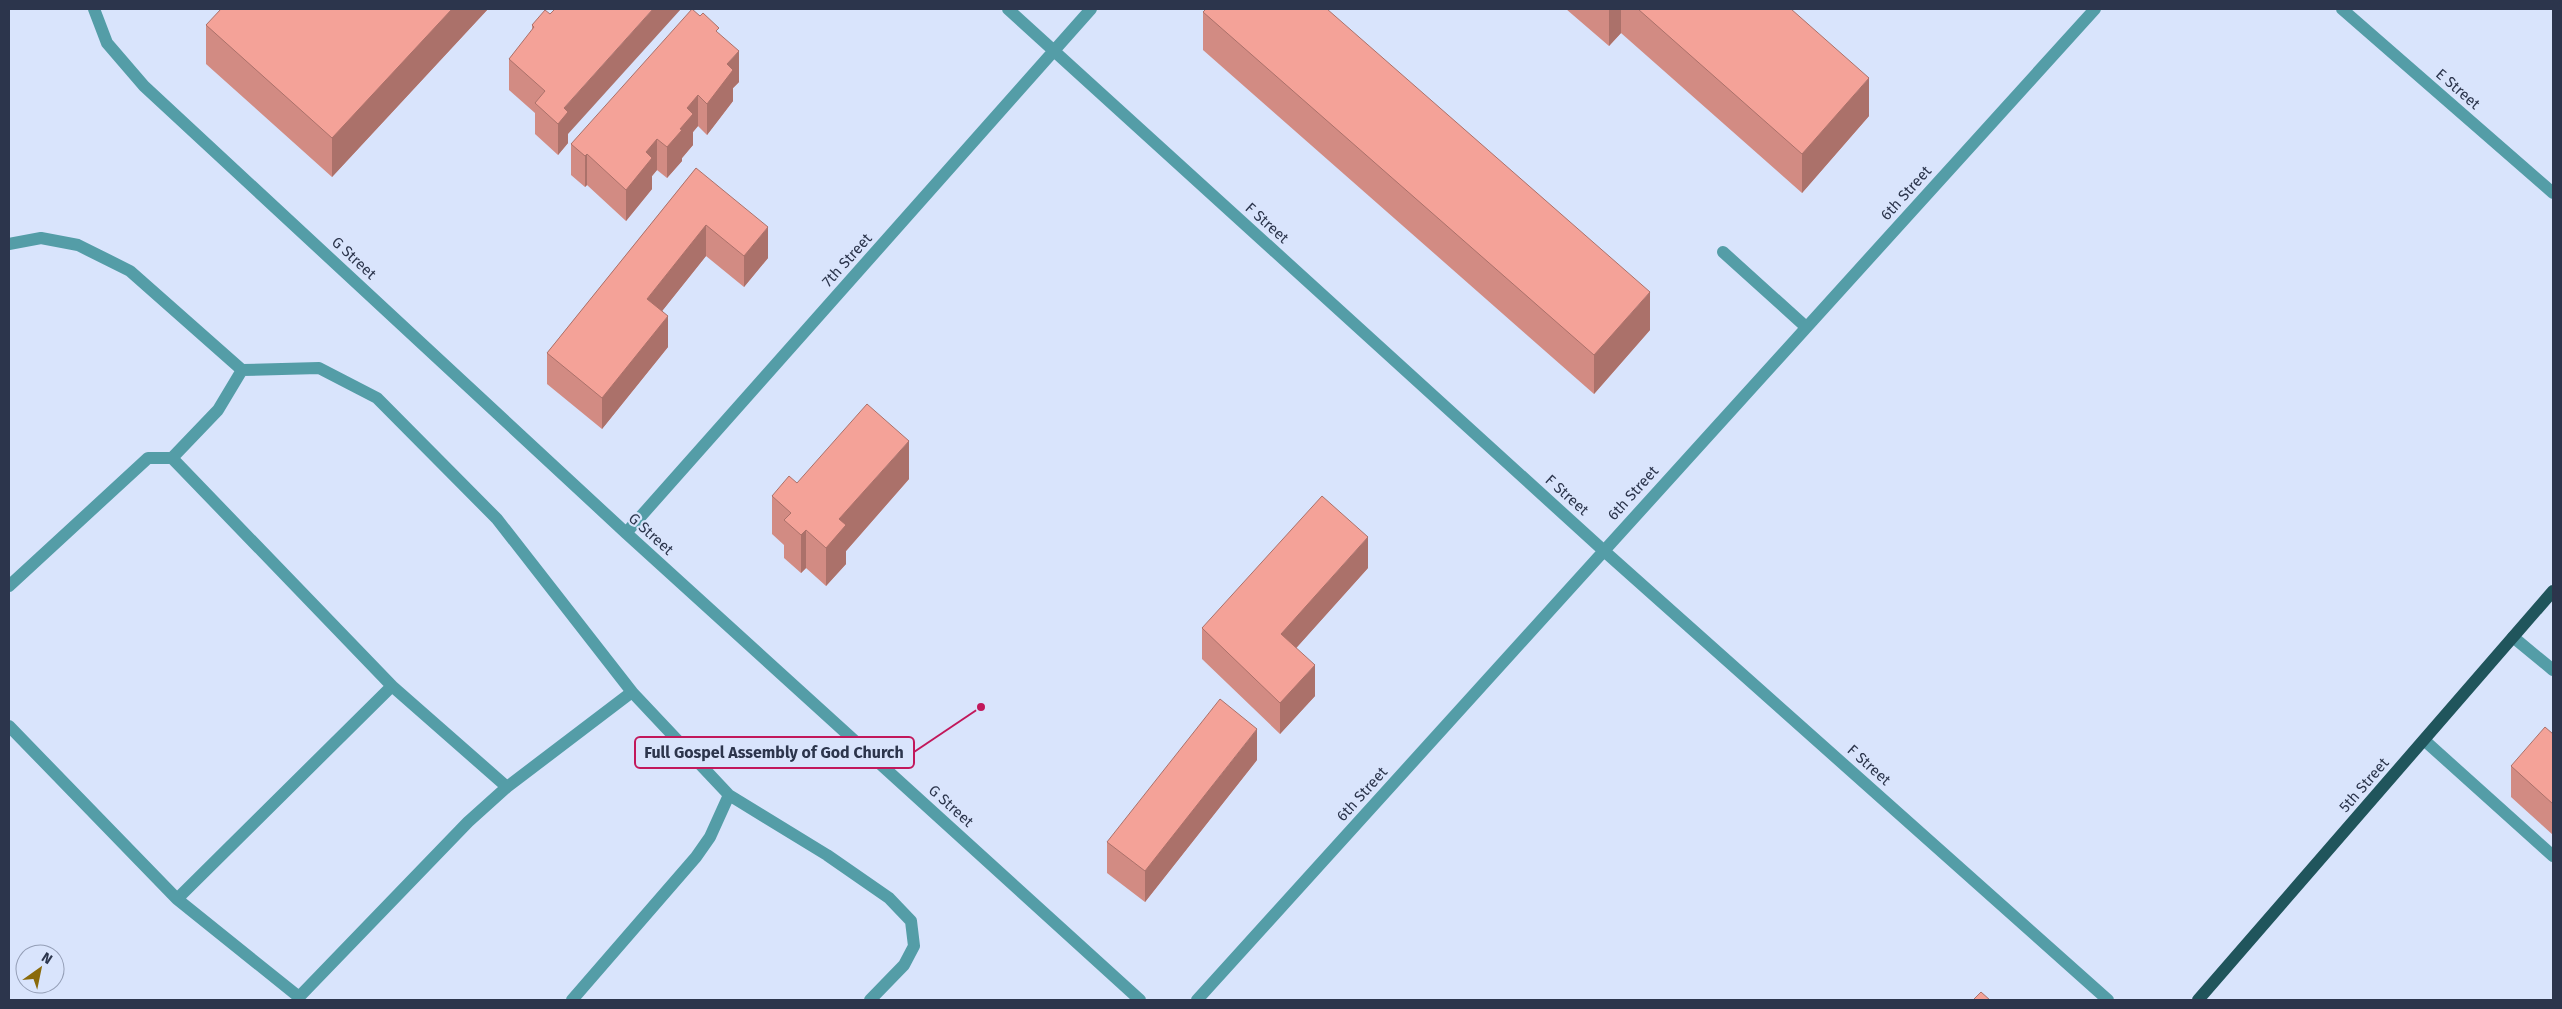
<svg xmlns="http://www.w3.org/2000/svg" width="2562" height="1009" viewBox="0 0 2562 1009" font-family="'Fira Sans',sans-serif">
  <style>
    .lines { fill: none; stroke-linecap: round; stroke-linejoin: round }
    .minor { stroke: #549da7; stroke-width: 12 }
    .major { stroke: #20555c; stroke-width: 12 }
    .wall { fill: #d28b83 }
    .shaded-wall { fill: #ab716a }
    .building { fill: #f4a298; stroke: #ab716a }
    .labels { text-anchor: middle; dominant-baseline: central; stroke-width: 4.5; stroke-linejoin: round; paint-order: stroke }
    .street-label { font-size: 15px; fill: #2c354c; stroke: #d9e4fc }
    .leader { fill: none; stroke: #c2185b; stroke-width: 2 }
    .callout-dot { fill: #c2185b; stroke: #d9e4fc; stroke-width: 2 }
    .callout { fill: #d9e4fc; stroke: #c2185b; stroke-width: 2 }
    .callout-label { font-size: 16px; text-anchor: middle; font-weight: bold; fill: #2c354c }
  </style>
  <rect width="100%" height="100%" fill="#d9e4fc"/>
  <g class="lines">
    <path class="minor" d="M94,9l13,34 37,43 482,447 514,467
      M1008,9l595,541 505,450
      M2342,9l211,184
      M9,244l32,-6 37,7 52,26 112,99 -24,40 -46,48
      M1723,252l83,75
      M626,533l465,-524
      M9,586l139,-128h24l220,228 -215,213 -168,-173
      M2513,637l40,33
      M392,686l115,101
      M632,692l97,103 98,60 62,43 22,23 3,25 -10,19 -34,35
      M2424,740l129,116
      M177,899l122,98 169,-175 39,-35 125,-95 -135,-173 -120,-121 -58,-30 -77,2
      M572,1000l124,-143 14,-20 19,-42
      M1197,1000l898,-991"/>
    <path class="major" d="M2198,1000l355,-409"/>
  </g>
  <path class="wall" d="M488,9l-156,168 -126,-113v-39z
    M1566,9h225l78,107 -67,77 -181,-160 -12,13z
    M1203,12l447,318 -56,64 -391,-344z
    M550,14l18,120v9l-10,12 -23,-21v-21l-26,-23v-31l23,-28v-6z
    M719,33l20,49 -6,6v13l-26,34 -9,-9 -5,6v13l-11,13v3l-15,17 -10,-8 -5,6v13l-26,32 -39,-36 -2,2 -14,-12v-31z
    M696,168l72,90 -24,29 -38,-31 -44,55 6,36 -66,82 -55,-45v-31z
    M909,479l-63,72v13l-20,22 -20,-18 -5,5 -17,-15v-13l-12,-11v-38z
    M1368,568l-72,80 19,48 -35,38 -78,-75v-31z
    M2553,734v101l-42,-38v-31z
    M1257,760l-112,142 -38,-29v-31z"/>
  <path class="shaded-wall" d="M452,9h36l-156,168v-39z
    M653,9h28l-113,125v9l-10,12v-31l6,-16z
    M1609,9h12v24l-12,13z
    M739,51v31l-6,6v13l-26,34v-31l20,-40z
    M1869,78v38l-67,77v-39z
    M698,95v31l-5,6v13l-11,13v3l-15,17v-31l13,-18 7,-21z
    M657,139v31l-5,6v13l-26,32v-31l20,-38z
    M587,154v31l-2,2v-31z
    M706,225v31l-59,74v-31z
    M768,227v31l-24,29v-31z
    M1650,292v38l-56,64v-39z
    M668,316v31l-66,82v-31z
    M909,441v38l-63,72v13l-20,22v-38l13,-29z
    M806,530v38l-5,5v-38z
    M1368,537v31l-87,97v-31z
    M1315,665v31l-35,38v-31z
    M1257,729v31l-112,142v-31z"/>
  <path class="building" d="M221,9h231l-120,129 -126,-113z
    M555,9h98l-89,99 4,4 -10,12 -23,-21 10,-12 -36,-32 25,-32 -2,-2 13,-15 5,4z
    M692,9l8,7 3,-3 16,15 -3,3 23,20 -12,13 6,6 -26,34 -9,-9 -11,13 6,6 -13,15 2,1 -15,17 -10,-8 -11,13 6,6 -26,32 -39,-36 -2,2 -14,-12z
    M1206,9h121l323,283 -56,63 -391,-343z
    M1638,9h153l78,69 -67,76z
    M696,168l72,59 -24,29 -38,-31 -59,74 21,17 -66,82 -55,-45z
    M867,404l42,37 -70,78 7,6 -20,23 -20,-18 -5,5 -17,-15 7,-7 -19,-17 17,-20 8,7z
    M1322,496l46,41 -87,97 34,31 -35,38 -78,-75z
    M1220,699l37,30 -112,142 -38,-29z
    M2545,727l8,7v70l-42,-38z
    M1981,992l9,8h-17z"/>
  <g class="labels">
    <g class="street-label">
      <text transform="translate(2458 89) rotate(41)">E Street</text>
      <text transform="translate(1906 193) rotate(-48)">6th Street</text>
      <text transform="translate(1267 223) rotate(42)">F Street</text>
      <text transform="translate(354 258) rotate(43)">G Street</text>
      <text transform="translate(847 260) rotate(-48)">7th Street</text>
      <text transform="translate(1633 493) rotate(-48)">6th Street</text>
      <text transform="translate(1567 495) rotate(42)">F Street</text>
      <text transform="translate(651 534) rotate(42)">G Street</text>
      <text transform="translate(1869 765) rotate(42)">F Street</text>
      <text transform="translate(2364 785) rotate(-49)">5th Street</text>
      <text transform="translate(1362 794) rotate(-48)">6th Street</text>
      <text transform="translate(951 806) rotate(42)">G Street</text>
    </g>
  </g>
  <path class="leader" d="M981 707L914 752"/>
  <circle class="callout-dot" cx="981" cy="707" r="5"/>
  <rect class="callout" x="635" y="737" width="279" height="31" rx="5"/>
  <g class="callout-label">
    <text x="774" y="758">Full Gospel Assembly of God Church</text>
  </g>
  <rect width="2562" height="1009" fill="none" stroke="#2c354c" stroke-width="20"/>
  <g transform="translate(40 969) rotate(33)"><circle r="24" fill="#d9e4fc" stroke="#949eb6"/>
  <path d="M0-4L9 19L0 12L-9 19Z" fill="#8a6a0a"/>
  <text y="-8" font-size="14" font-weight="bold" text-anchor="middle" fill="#2c354c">N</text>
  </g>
</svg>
